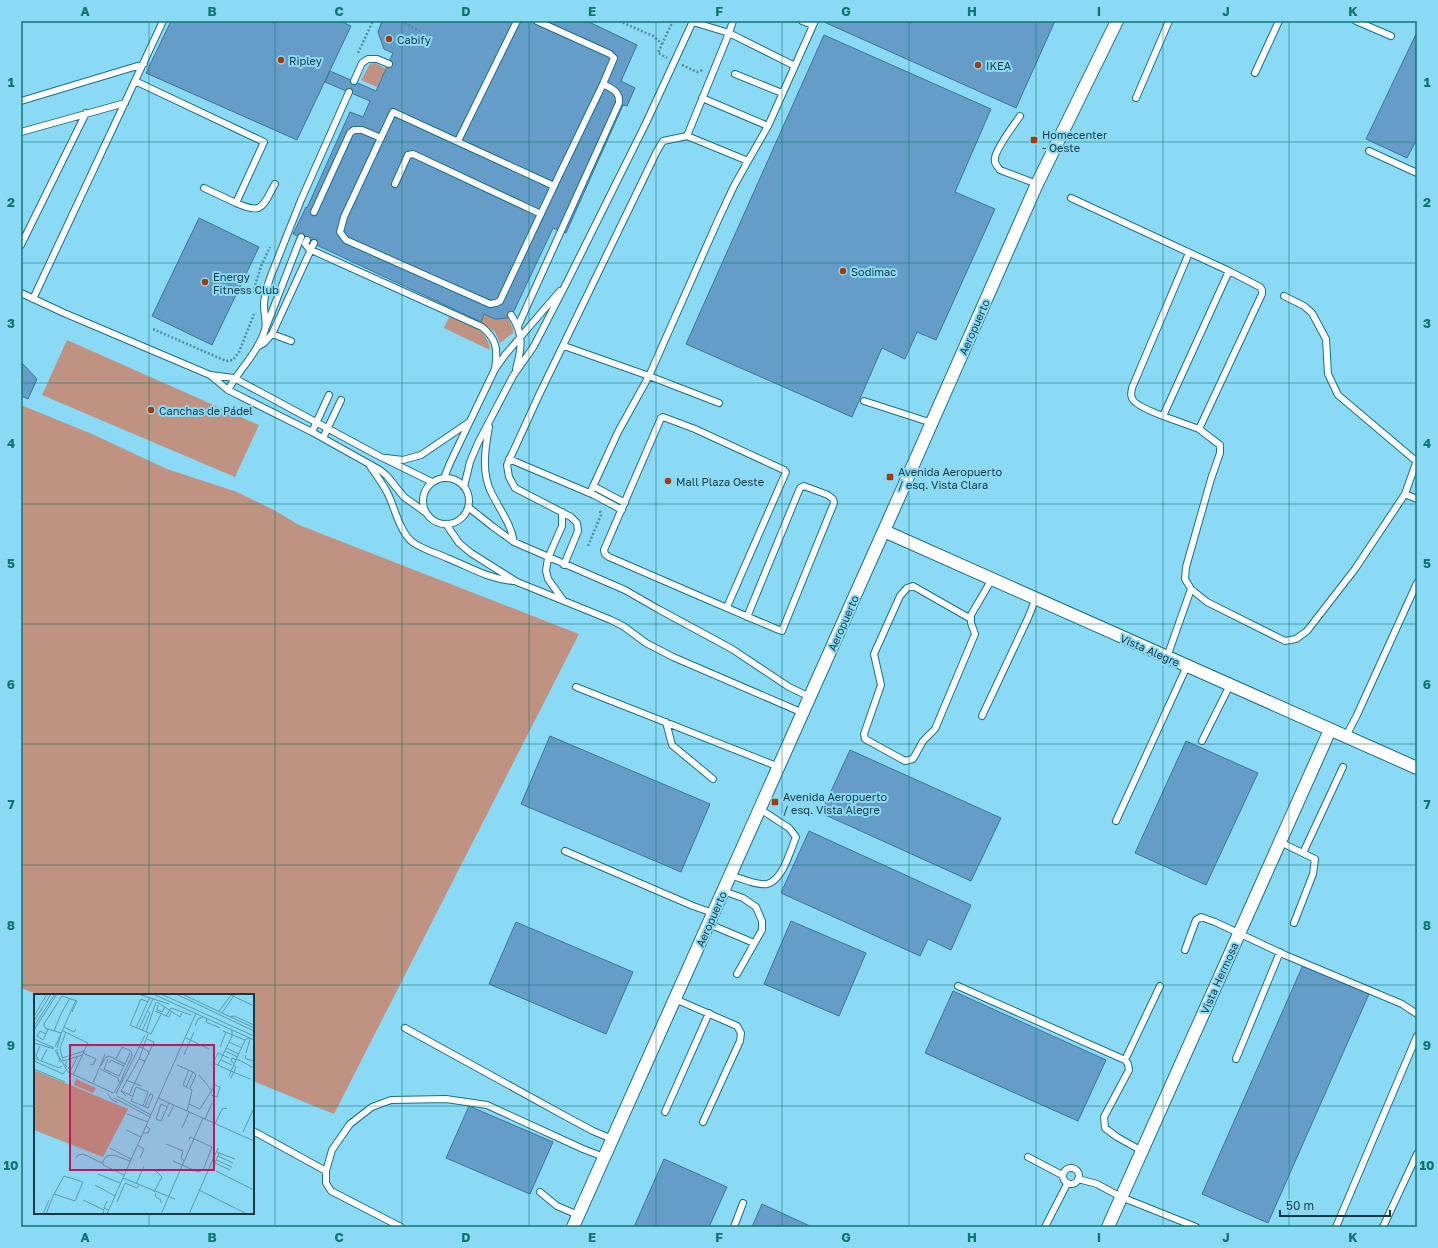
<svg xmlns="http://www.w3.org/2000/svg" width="1438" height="1248" viewBox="0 0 1438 1248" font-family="'Golos Text',sans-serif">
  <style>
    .green { fill: #bf9281 }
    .building { fill: #659dc8; stroke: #3c749d }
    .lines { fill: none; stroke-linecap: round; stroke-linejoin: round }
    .service-casing { stroke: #187089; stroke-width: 8 }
    .minor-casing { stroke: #187089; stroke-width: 14 }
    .path { stroke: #548da1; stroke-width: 2.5; stroke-dasharray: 2 2; stroke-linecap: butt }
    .service { stroke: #fff; stroke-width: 6 }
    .minor { stroke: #fff; stroke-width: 12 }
    .grid { fill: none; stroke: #0f766e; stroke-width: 1; stroke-opacity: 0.55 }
    .poi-dot { fill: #a13d09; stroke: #8bdaf5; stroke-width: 1.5 }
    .labels { text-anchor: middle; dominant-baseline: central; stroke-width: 4; stroke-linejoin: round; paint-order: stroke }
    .poi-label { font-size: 11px; fill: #163843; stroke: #8bdaf5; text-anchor: start }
    .street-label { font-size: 11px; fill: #163843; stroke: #8bdaf5 }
    .inset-road { fill: none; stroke: #5c99ae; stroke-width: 1 }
    .view { fill: #c2185b; fill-opacity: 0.15; stroke: #c2185b; stroke-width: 2 }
    .inset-edge { fill: none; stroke: #163843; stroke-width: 2 }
    .neatline { fill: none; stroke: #0f766e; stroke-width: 1.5 }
    .grid-label { font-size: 13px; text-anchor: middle; font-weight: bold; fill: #0f766e }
  </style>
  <rect width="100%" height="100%" fill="#8bdaf5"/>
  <path class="green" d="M375,63l11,6 -9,18 -16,-7 9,-16z
    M484,314l11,5 13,-1 5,11v4l-13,10 -5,-11 -14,-10z
    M450,315c16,8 39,14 40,35l-46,-22z
    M67,340l192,85 -24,52 -193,-82z
    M21,405l71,29 75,35 70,23 37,18 25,15 280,109 -245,480 -81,-33v-86h-214l-18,-7z"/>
  <path class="building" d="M171,21h169l11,5 -54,114 -151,-67z
    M382,21h205l50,24 -16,36 14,7 -8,18 -4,-1 -57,128 -13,-5 -40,85 -5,5 -13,1 -11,-5 -3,8 -188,-88 13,-27 1,1 43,-96 13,5 7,-16 -45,-19 5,-11 46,20 17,-38 -9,-4 -6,-17z
    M824,21h231l-39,87 -192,-86z
    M1417,32v107l-10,19 -41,-19z
    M824,35l167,74 -36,83 40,17 -59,131 -19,-8 -12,27 -23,-11 -30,69 -166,-73z
    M199,218l60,29 -47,98 -60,-29z
    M21,362l16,17 -9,20 -7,-3z
    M550,736l160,68 -29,68 -160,-68z
    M1186,741l72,32 -52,112 -71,-32z
    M850,750l151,68 -30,63 -150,-68z
    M809,831l162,74 -20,45 -23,-11 -8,17 -139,-63z
    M791,921l75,32 -27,63 -75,-32z
    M516,922l117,50 -27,62 -117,-50z
    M1303,965l66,29 -101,229 -66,-29z
    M953,991l153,69 -28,61 -153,-68z
    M469,1106l84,36 -23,52 -84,-36z
    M664,1159l63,28 -18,40h-75z
    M762,1204l50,23h-60z"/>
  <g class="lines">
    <g class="service-casing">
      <path id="service" d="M537,21l73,33 4,4 -11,26 -49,102 -161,-74 -49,105 -4,15 6,8 144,64 6,-1 4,-2 54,-115
        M802,21l11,4
        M1356,21l35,15
        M693,22l36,11 4,-12
        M1255,73l24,-52
        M735,74l47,19
        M135,81l129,61 -28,61 -32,-15
        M354,81l8,-18 6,-4h9l12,5
        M702,98l66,28
        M1136,98l33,-77
        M21,101l123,-37
        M1020,116c-6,9 -24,32 -25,42 -1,5 2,8 5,12l37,14
        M21,132l104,-29
        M458,141l59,-120
        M1369,151l48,22
        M748,161l20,-35 47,-105
        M395,184l13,-29 5,-1 128,60
        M1071,198l158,73
        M236,203c27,12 26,4 39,-19
        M314,212l36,-79 4,-3h8l19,8
        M307,240l-2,4 4,5 173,78c15,12 16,23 13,42
        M21,245l65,-132
        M21,293l43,20 146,62 24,3 143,77 55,27
        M1284,296l20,10 8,7 14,26 2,35 10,21 78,66
        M33,299l130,-278
        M511,315c13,19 11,32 5,54
        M518,326l101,-223c1,-12 -7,-14 -16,-19
        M266,327l35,-90
        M272,334l19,7
        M564,346l85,30 70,27
        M257,347l7,-4 8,-9 42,-91
        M210,375l18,15 84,42 68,38 7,6 17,21 21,15
        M228,390c11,-20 30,-38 37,-60 2,-7 -1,-17 -1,-25 0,-9 3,-18 6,-27l31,-78 48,-108
        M864,401l68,22
        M1163,416c-8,-3 -29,-11 -31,-18 -2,-4 0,-7 0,-10l57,-135
        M489,427c-4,22 -8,46 3,67 8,16 19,30 22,48
        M312,432l17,-37
        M323,438l18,-38
        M386,458l17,2 18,-5 47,-32
        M509,459l85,36 28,15
        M370,466c6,9 13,18 18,28 7,15 11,35 23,47 10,8 25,12 36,17 25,10 39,20 66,23
        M423 501a23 23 0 1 1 46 0a23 23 0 1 1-46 0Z
        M444,478l6,-15 45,-94 10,-14 55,-64
        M593,486l32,17
        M464,487l6,-25 8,-19 35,-67 21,-30 33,-64 79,-159 47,-102
        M590,493l28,-61 31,-56 70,-158 15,-32 14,-25 -61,-25 42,-103 66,33
        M1405,494l12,5
        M468,507l24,19 22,16 111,48 33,19 74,40 57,38 21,10
        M562,512v14l-14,32 -2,13 2,8 15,21
        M446,524l13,19 12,10 46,29 94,38 12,6 23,17 27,14 130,56
        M564,565l14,-34 -1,-8 -6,-6 -56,-29 -6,-11 -2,-12 32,-70 118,-244 6,-10 24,-5
        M1191,589l-6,-10 1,-12 25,-88 9,-26v-8l-21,-16 -36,-13 66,-145 31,16 2,3v4l-63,135
        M727,607l59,-135 -2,-2 -89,-41 -32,-12 -2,1 -57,132 1,4 4,3c57,25 113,49 170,73l3,1 52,-128 -1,-4 -5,-4 -24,-9 -4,2 -53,129
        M971,619l-58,-33 -6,2 -7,8 -26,58 7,31 -17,49 1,5 40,22 8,-2 10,-18 12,-12 40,-95 -4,-11v-8l21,-36
        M1167,657l24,-68 16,13 78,39 11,-2 11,-8 48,-62 50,-75 12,-34
        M576,687l203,80
        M982,716l46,-98 8,-20
        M666,722l6,23 41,34
        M1346,736l11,-21 60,-132
        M1202,741l28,-56
        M1116,821l71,-155
        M1280,842l35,17 -2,15 -19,49
        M565,851l128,55 20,7
        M1303,853l40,-86
        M730,875c10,3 28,11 37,9 16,-4 23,-33 29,-47l-7,-9 -29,-19
        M723,891l20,7 13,9 6,14v9l-25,44
        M709,924l45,19
        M1185,950l11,-30 5,-3 14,5 70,33 117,49 15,10
        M958,986l167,74 3,4 1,6 -25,47 1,11 12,9 25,14
        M675,999l62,27 4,7 -1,8 -37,81
        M405,1028l160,88 28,15 19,8
        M1236,1059l44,-107
        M1125,1060l35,-74
        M665,1112l44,-99
        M253,1131l73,40
        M1028,1157l34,18
        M1063 1176a8 8 0 1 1 16 0a8 8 0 1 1-16 0Z
        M1078,1179l19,5 24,13 75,30
        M540,1192l17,14 21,9
        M401,1227l-70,-36 -5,-8v-12l6,-21 18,-26 22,-17 19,-7 55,-1 41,6 96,44 21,8
        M734,1227l9,-24
        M1045,1227l22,-43
        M1336,1227l81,-191
        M1383,1227l34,-73"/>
    </g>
    <g class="minor-casing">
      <path id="minor" d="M884,531l533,237
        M573,1227l326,-730 138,-313 80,-163
        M1108,1227l222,-497"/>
    </g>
    <path class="path" d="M401,21l19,10 2,10 3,4
      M619,21l34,15 9,8 -4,9 9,5
      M662,44l11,-23
      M358,53l15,-32
      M682,65l15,7 6,-2
      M254,293v-4l7,-23 9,-19
      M153,329l73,32 7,-1 6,-8 15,-38
      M588,546l13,-31 -1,-5"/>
    <use href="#service" class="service"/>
    <use href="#minor" class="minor"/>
  </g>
  <path class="grid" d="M149,21v974M275,21v1206M402,21v1206M529,21v1206M656,21v1206M782,21v1206M909,21v1206M1036,21v1206M1163,21v1206M1289,21v1206M21,142h1396M21,263h1396M21,383h1396M21,504h1396M21,624h1396M21,744h1396M21,865h1396M21,985h1396M21,1106h14M253,1106h1164M149,1213v14"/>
  <g class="poi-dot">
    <circle cx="389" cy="39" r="4"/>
    <circle cx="281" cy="60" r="4"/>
    <circle cx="978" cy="65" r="4"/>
    <rect x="1030" y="136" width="8" height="8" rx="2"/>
    <circle cx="843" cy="271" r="4"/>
    <circle cx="205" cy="282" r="4"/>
    <circle cx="151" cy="410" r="4"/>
    <rect x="886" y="473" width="8" height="8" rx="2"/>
    <circle cx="668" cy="481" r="4"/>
    <rect x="771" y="798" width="8" height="8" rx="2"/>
  </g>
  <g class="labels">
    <g class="poi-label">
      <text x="397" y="39">Cabify</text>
      <text x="289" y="60">Ripley</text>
      <text x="986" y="65">IKEA</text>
      <text x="1042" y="134">Homecenter<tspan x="1042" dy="13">- Oeste</tspan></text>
      <text x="851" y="271">Sodimac</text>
      <text x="213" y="276">Energy<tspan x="213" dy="13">Fitness Club</tspan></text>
      <text x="159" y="410">Canchas de Pádel</text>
      <text x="898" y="471">Avenida Aeropuerto<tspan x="898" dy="13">/ esq. Vista Clara</tspan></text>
      <text x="676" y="481">Mall Plaza Oeste</text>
      <text x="783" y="796">Avenida Aeropuerto<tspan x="783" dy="13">/ esq. Vista Alegre</tspan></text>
    </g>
    <g class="street-label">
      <text transform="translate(974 327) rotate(-66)">Aeropuerto</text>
      <text transform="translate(843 623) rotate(-66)">Aeropuerto</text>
      <text transform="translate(1150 650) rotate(24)">Vista Alegre</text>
      <text transform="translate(711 919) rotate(-66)">Aeropuerto</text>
      <text transform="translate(1219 978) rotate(-66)">Vista Hermosa</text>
    </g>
  </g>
  <g transform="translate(34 994)">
    <rect width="220" height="220" fill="#8bdaf5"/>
    <path d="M0,76l94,39 -25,48 -69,-27zM42,85l20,9 -3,5 -19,-8z" fill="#bf9281"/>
    <path class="inset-road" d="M104,0l31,10M119,0l101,46M127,0l93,42M142,0l78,37M148,0l72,34M197,1l23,11M114,8l-7,-3 -11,26 21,9 10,-20M123,8l23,15 2,-4M124,11l-1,5 5,2 3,-5M121,17l14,6 2,-5M185,17l12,-16M38,18l5,-11M188,19l13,-19M0,22l13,-22M132,22l5,-8 20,7M196,23l4,-1 20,9M173,24l-1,4 14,6M0,27l17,-27M0,32l21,-32M161,32l3,-7 5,-2M30,33l10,5 2,-3M102,34l14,-31M105,35l14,-30M0,36l23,-36M20,37l7,-17 9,-16M29,37l25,12 -15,32M108,37l8,-18 -2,-2M189,37l22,9 4,-2M112,38l10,-30M27,39l-16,-5 -1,-4 18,-28 15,5M12,40l-6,-3 -3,5 6,4 3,-6 2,-5M152,44l23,11M0,45l20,9M195,48l13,6M0,49l20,6M21,53l21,-47M105,53l4,1 5,-14M186,53l6,-15M23,54l4,-13M192,54l13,6M23,55l3,13M21,56l13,22 45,21M191,57l13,6M49,59l13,6 -3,6 -3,-1M212,59l4,-14M150,61l10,-23M211,61l1,4 8,2M0,64l25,10 3,-2M28,64l22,-7M195,64l-11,-5 -5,10 18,8 14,-31M4,65l-2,-4 4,-9M74,65l-4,10 15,7 6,-12M82,65l6,-12 9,4 1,4 -10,23M203,65l17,9M187,66l11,5M0,67l29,13 3,-4M7,67l6,-12M29,67l-3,-13 6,-16M29,67l19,-6M33,67l-2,4 6,5M111,67l9,-19 -7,-3M75,69l2,-3 13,6M201,70l-4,-3 1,-3 5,2M143,71l16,7M184,71l14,-29v-6M67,72l4,-8 4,-2 16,8 5,-11M0,75l31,13M66,75l18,9 1,4M35,79l9,-17M165,81l13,16M195,82l2,-5 19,8M197,84l5,-11 -2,-1M92,86l16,6M59,89l12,-29M152,93l-3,-2 6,-15M87,97l11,5M80,99l9,-16M74,100l3,5 7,4M82,100l29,-59M95,101l16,-34 -6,-2 4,-11 6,4M83,102l34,19M92,102l-5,-5 18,-32M80,104l36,19M124,104l96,43M155,110l3,-14 -6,-3 7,-15 3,3 -6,13M109,112l5,-14 -12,-5 -5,14 17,7 5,-13M111,113l5,-13 3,1M133,113l-6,-3 -5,15 5,2 8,-18M153,117l2,-7 11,5 15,-24 5,2 -3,10 -6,-2M93,120l21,8M134,123l6,-12M171,125l7,-16M181,130l7,-15 5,-1M148,134l7,-16M92,136l15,7M209,138l11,-24M109,139h5l2,-4 -4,-3M132,150l17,7 -2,7 3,3M103,151l7,4 -4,9M76,154l21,11M182,157l3,2 -4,10 15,7M185,159l16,6M184,162l15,7M42,164l2,-3 5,-1 19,9M182,166l16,7M139,167l25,11 5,-2 9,-23 -22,-10 -1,3M182,177l38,19M64,180l22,9M90,181l-21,-10v-4l4,-5 7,-1 16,6M89,184l52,21M102,190l8,-18M61,191l20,11M165,196l48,24M120,198l8,-15 -6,-6M122,199l-1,3 6,4v3M49,206l21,10 -1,4M73,207l-3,7 4,2M83,208l8,-19 12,5 2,-3M9,220l6,-14M12,220l7,-18 11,-20 19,6 -8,19 -21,-7M73,220l89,-201M127,220l42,-96M155,220l29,-66"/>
    <path class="view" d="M36,51h144v125h-144z"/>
    <rect width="220" height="220" class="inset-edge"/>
  </g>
  <rect width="1438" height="1248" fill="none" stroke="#8bdaf5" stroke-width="44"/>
  <path d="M1280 1210v6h110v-6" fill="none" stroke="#163843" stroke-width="2"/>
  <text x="1286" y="1210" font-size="12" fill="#163843" stroke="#8bdaf5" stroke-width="3" paint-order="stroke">50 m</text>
  <rect x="22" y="22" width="1394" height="1204" class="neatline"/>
  <g class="grid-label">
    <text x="85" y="16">A</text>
    <text x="212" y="16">B</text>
    <text x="339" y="16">C</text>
    <text x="466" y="16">D</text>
    <text x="592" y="16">E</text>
    <text x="719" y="16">F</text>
    <text x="846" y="16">G</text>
    <text x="972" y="16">H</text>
    <text x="1099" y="16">I</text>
    <text x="1226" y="16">J</text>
    <text x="1353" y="16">K</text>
    <text x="11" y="87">1</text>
    <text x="1427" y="87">1</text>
    <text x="11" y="207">2</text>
    <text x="1427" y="207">2</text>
    <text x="11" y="328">3</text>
    <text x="1427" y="328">3</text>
    <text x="11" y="448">4</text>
    <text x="1427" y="448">4</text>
    <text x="11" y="568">5</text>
    <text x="1427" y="568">5</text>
    <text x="11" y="689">6</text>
    <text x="1427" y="689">6</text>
    <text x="11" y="809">7</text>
    <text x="1427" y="809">7</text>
    <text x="11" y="930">8</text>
    <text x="1427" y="930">8</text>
    <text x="11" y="1050">9</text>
    <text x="1427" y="1050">9</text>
    <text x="11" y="1170">10</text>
    <text x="1427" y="1170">10</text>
    <text x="85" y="1242">A</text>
    <text x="212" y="1242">B</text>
    <text x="339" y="1242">C</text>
    <text x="466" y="1242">D</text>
    <text x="592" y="1242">E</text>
    <text x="719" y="1242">F</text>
    <text x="846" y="1242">G</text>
    <text x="972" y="1242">H</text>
    <text x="1099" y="1242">I</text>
    <text x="1226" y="1242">J</text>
    <text x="1353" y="1242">K</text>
  </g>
</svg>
